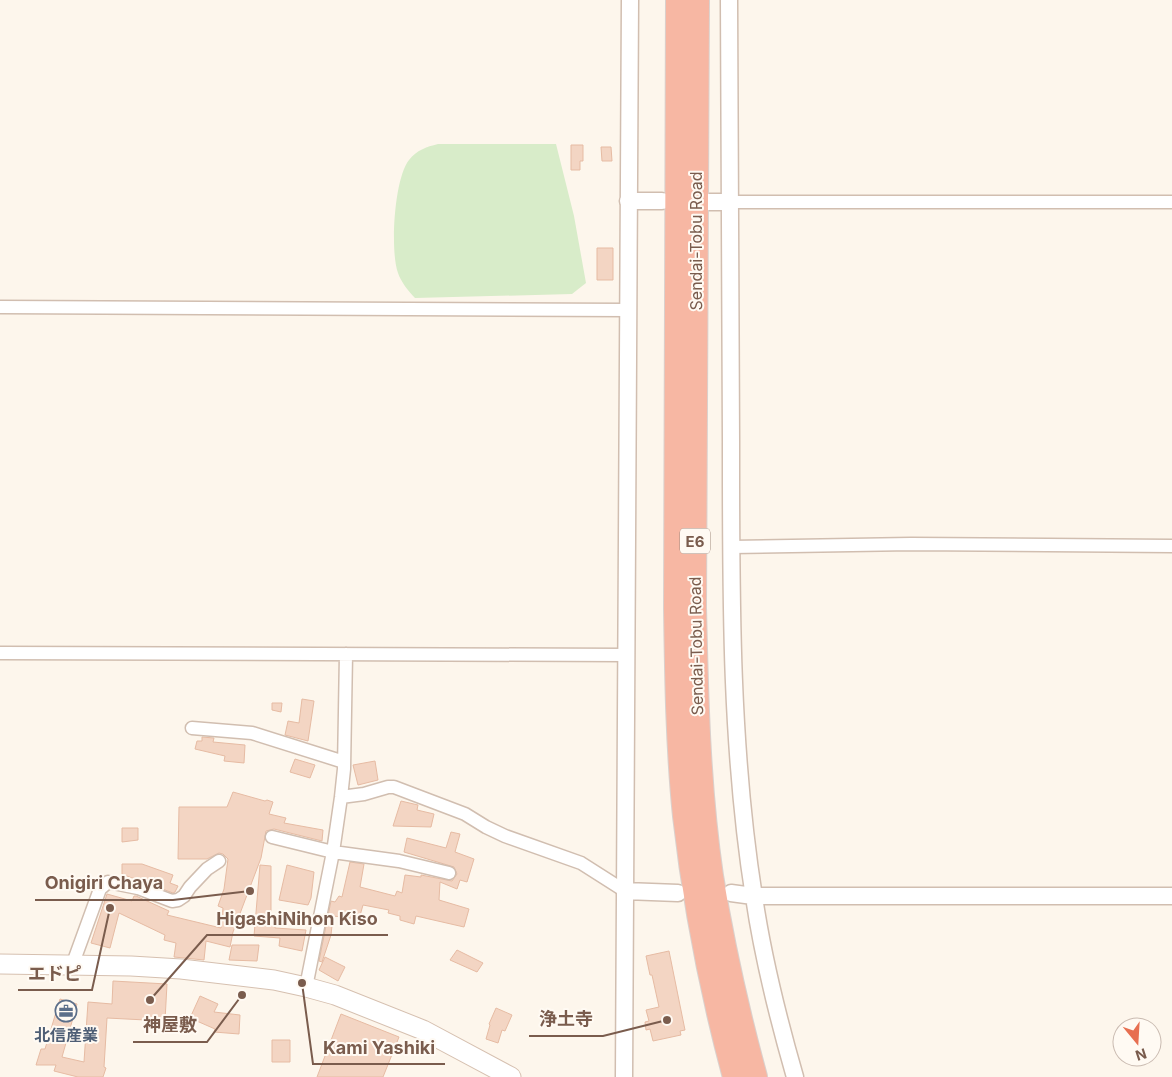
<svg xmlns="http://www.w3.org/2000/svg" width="1172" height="1077" viewBox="0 0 1172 1077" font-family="Inter,'Noto Sans JP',sans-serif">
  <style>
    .green { fill: #d8ecc9 }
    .building { fill: #f3d5c3; stroke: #e6bba3 }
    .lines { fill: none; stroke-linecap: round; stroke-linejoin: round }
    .minor-casing { stroke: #d1beb0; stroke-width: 15 }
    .tertiary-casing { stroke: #d1beb0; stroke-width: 19 }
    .secondary-casing { stroke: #d6c0b0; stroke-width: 21 }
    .motorway-casing { stroke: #dad1cd; stroke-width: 26 }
    .minor { stroke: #fff; stroke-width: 12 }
    .tertiary { stroke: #fff; stroke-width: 16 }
    .secondary { stroke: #fff; stroke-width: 19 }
    .motorway { stroke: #f7b7a3; stroke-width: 24 }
    .labels { text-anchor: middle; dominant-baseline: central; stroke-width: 4; stroke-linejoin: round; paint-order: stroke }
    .shield { fill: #fffaf3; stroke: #a28b7f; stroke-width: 1 }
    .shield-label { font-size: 15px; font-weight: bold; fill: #7a5c4d }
    .street-label { font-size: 16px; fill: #7a5c4d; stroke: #fffaf3 }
    .service-label { font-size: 16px; font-weight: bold; fill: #4e5e75; stroke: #fffaf3 }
    .leader { fill: none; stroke: #7a5c4d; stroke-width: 2 }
    .callout-dot { fill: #7a5c4d; stroke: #fffaf3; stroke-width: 2 }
    .callout-label { font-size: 18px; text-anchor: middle; font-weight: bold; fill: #7a5c4d; stroke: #fffaf3; stroke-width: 4; stroke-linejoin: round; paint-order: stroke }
  </style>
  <rect width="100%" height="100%" fill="#fdf6ec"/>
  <path class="green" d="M438,144h118l18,72 12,67 -14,11 -157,4c-6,-6 -14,-16 -17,-25 -8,-22 -4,-94 11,-113 8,-10 17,-13 29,-16z"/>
  <path class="building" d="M571,145h12v16h-3v9h-9z
    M601,147h10l1,14h-10z
    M597,248h16v32h-16z
    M302,699l12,2 -6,40 -23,-6 3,-14 11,2z
    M272,703h10l-1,9 -9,-2z
    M202,737l12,1 -1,4 32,3 -1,18 -20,-2 1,-5 -30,-7 2,-8h5z
    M295,759l20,6 -5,13 -20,-6z
    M375,761l3,19 -20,5 -5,-20z
    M233,792l32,9 2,-1 6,2 -4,12 17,4 -2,5 39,7 -1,11 -48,-12 -8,2 -5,27 -28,74 -3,15 -24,-6 -2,19 -30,-3 2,-14 -12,-3 1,-5 -46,-22 -9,35 -19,-5 16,-49 25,7 2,-5h2l33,15 -2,4 54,13 2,-20 -5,-2 6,-17 4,-30 -5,-5 -4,-1 -12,6h-29l1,-52h48z
    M401,801l17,4 -1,5 17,4 -3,13 -38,-1z
    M122,828h16v12l-16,2z
    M451,832l9,2 -5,18 19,7 -7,23 -7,-2 -3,9 -17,-7 -1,18 30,9 -5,18 -48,-11 -2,8 -14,-4v-4l-12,-3 1,-3 -26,-5 -4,14 -26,-3 -2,19 -9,27 -3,-1 12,-60 4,1 4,-6 3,1 8,-35 14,2 -4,23 35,9 2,-5 5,2 3,-18 16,2v-2l31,6 5,-7 -3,-7 -50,-15 3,-14 39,10z
    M122,864h20l31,11 -3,8 8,3 -3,6 -2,1 -32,-12 2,-3h-11l-10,-4z
    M260,865l11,1v55l4,1v6l31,2 -4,21 -23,-5 1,-8 -26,-2z
    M287,865l27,7 -3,26 -3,7 -29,-5z
    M232,945h27l-2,16 -28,-1z
    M457,950l26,13 -6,9 -27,-12z
    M669,951l16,79 -5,1 1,4 -28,6 -3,-12 -4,1 -1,-8 4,-1 -3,-11 13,-3 -7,-32h-2l-4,-19z
    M325,957l20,10 -7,14 -19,-11z
    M113,981l54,3 -2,37 -58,-3 -3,49 2,1 -3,9h-25l-24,-6 2,-6h-20l5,-16h4l15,-50 17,5 -15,53 22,5 4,-60 24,2z
    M200,996l18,8 -4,8 26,3 -1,19 -25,-2 1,-3 -25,-11z
    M496,1008l16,7 -7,16 -3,-1 -4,13 -12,-4 4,-14 -1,-1z
    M341,1014l58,23 -16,40h-66z
    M272,1040h18v22h-18z"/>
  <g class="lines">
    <g class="minor-casing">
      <path id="minor" d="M729,202h443
        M0,307l628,3
        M731,547l180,-3 261,2
        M0,653l627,2
        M192,728l60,5 92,29
        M341,797l23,-3 24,-7h6l71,27 21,13 19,9 76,27 44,28
        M272,837l61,15 66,9 50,12
        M72,966l28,-77 8,-7 30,6 34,13 6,-1 6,-4 6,-9 17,-18 12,-8
        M306,987l27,-135 8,-55 3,-28 2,-115"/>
    </g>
    <g class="tertiary-casing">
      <path id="tertiary" d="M729,0c0,147 1,294 2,441 0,152 -1,305 23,456 9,61 24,121 41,180
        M628,201h34
        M708,202h21
        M625,891l53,2
        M731,893l22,3h419
        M624,1077l6,-1077"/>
    </g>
    <g class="secondary-casing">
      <path id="secondary" d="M0,964l131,2 50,3 93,11 32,7 29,8 88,35 88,47"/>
    </g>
    <g class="motorway-casing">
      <path id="motorway" d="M678,0l-2,608c1,69 2,139 9,208 10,88 27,176 50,261
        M697,0l-3,607c2,90 4,180 17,269 11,68 26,135 44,201"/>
    </g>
    <use href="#minor" class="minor"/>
    <use href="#tertiary" class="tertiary"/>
    <use href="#secondary" class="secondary"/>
    <use href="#motorway" class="motorway"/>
  </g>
  <defs>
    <g id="office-ring" transform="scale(1.125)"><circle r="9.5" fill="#fffaf3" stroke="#5c6f8a" stroke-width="1.5"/><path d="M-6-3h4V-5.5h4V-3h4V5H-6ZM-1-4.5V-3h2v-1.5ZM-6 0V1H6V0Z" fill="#5c6f8a"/></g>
  </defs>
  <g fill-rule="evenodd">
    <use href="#office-ring" x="66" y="1011"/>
  </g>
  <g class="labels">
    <rect class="shield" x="680" y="528.5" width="30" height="25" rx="4"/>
    <g class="shield-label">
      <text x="695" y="541">E6</text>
    </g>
    <g class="street-label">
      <text transform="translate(696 241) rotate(-90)">Sendai-Tobu Road</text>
      <text transform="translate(696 646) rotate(-91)">Sendai-Tobu Road</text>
    </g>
    <g class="service-label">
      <text x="66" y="1035">北信産業</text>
    </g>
  </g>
  <path class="leader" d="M250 891L173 900H35M150 1000L207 935H388M110 908L92 990H18M667 1020L603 1036H529M242 995L207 1042H133M302 983L313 1064H445"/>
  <g class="callout-dot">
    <circle cx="250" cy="891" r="5"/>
    <circle cx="150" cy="1000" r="5"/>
    <circle cx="110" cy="908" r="5"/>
    <circle cx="667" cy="1020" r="5"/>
    <circle cx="242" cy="995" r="5"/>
    <circle cx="302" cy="983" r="5"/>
  </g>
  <g class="callout-label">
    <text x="104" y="889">Onigiri Chaya</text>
    <text x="297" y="925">HigashiNihon Kiso</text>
    <text x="55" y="980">エドピ</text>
    <text x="566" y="1025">浄土寺</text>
    <text x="170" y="1031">神屋敷</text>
    <text x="379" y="1054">Kami Yashiki</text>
  </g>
  <g transform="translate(1137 1042) rotate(162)"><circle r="24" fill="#fffaf3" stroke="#cabbb1"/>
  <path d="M0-4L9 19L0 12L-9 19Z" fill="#e76f51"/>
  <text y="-8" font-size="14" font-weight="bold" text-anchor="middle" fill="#7a5c4d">N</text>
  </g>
</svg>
